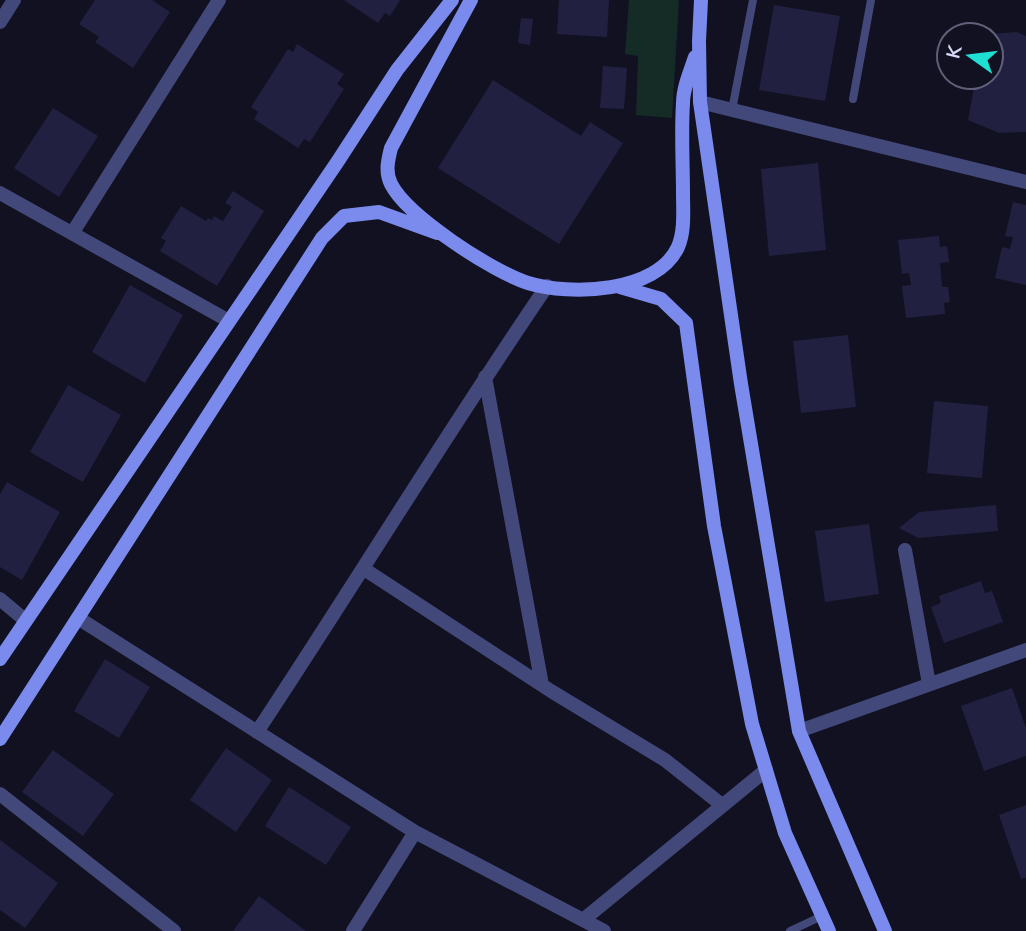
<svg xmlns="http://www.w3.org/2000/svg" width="1026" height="931" viewBox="0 0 1026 931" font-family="'Nunito Sans',sans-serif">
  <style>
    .green { fill: #152b26 }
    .building { fill: #212040 }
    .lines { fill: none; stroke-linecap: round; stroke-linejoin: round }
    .lane { stroke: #42497a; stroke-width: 8 }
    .street { stroke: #42497a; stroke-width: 14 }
    .secondary { stroke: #7b8aed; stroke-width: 14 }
  </style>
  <rect width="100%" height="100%" fill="#112"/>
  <path class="green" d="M629,0h50l-7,118 -36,-3 2,-59 -13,-2z"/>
  <path class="building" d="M95,0h57l18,12 -37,56 -38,-26 4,-5 -20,-13z
    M344,0h56l-10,16 -5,-3 -7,10z
    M559,0h50l-2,37 -50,-3z
    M774,5l66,11 -15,85 -66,-11z
    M521,18l12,1 -3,26 -12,-2z
    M1017,32l9,4v96l-27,1 -31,-13 8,-43h15v-43z
    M297,44l47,30 -7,10 7,5 -34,53 -6,-3 -6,9 -44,-29 4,-7 -7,-5 37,-58 5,3z
    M603,66l24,2 -3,41 -24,-1z
    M493,80l88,56 9,-14 33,21 -64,101 -121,-76z
    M53,108l45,28 -39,61 -45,-29z
    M818,163l8,87 -57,6 -8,-87z
    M233,191l31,20 -47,75 -57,-35 6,-10 -5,-3 20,-32 25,15 2,-3 4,2 2,-4 9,5 9,-14 -7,-4z
    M1013,202l13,3v80l-31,-7 7,-31 8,2 3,-12 -8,-1z
    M939,236l1,11 7,-1 2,16 -9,1 2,24h6l2,15 -6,1 1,11 -39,4 -4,-32 9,-1 -2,-12 -7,1 -4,-34z
    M130,285l53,30 -38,68 -53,-31z
    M848,335l8,72 -55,6 -8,-72z
    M68,385l53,30 -38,67 -53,-30z
    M934,401l54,5 -6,72 -55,-5z
    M7,482l53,30 -38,68 -22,-13v-73z
    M996,505l2,26 -80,7 -19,-10 20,-16z
    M869,524l10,70 -54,8 -10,-71z
    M981,581l4,12 7,-2 11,31 -59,21 -13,-36 10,-4 -2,-7z
    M105,659l45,28 -31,51 -45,-27z
    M1012,688l14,40v28l-42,15 -23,-65z
    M226,748l46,32 -36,52 -46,-32z
    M53,750l61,44 -31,42 -61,-44z
    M289,787l62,40 -25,38 -61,-39z
    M1026,805v73l-5,1 -22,-64z
    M0,840l58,43 -33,45 -25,-18z
    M259,896l47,35h-73z"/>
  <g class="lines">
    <path class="lane" d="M853,99l18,-99
      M732,110l21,-110
      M790,931l32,-15"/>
    <path class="street" d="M0,22l14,-22
      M700,102l326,80
      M0,193l229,128
      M73,232l146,-232
      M485,377l57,308
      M905,550l24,134
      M364,569l187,122 114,69 57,45
      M0,599l25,21
      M78,618l337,214 189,99
      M799,731l227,-81
      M257,732c98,-148 190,-300 290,-446
      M0,794l174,137
      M583,920l183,-150
      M353,931l62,-99"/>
    <path class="secondary" d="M471,0l-80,148c-3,12 -6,24 0,36 16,32 102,88 137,99 42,13 129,10 150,-36 7,-16 5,-37 5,-53 0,-30 -2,-61 0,-91 0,-15 7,-31 12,-46
      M701,0l-2,41 1,61 41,282 58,347 86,200
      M620,287l41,12 25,24 28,203 38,198 33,109 44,98
      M0,659l338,-498 59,-91 55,-70
      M0,739l322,-501 22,-22 35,-4 58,21"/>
  </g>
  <g transform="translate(970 56) rotate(284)"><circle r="33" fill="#111122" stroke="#606178" stroke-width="2"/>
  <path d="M0-5L12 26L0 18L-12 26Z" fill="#1fded2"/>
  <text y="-10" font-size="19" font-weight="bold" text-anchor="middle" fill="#d7d9f9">K</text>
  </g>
</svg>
